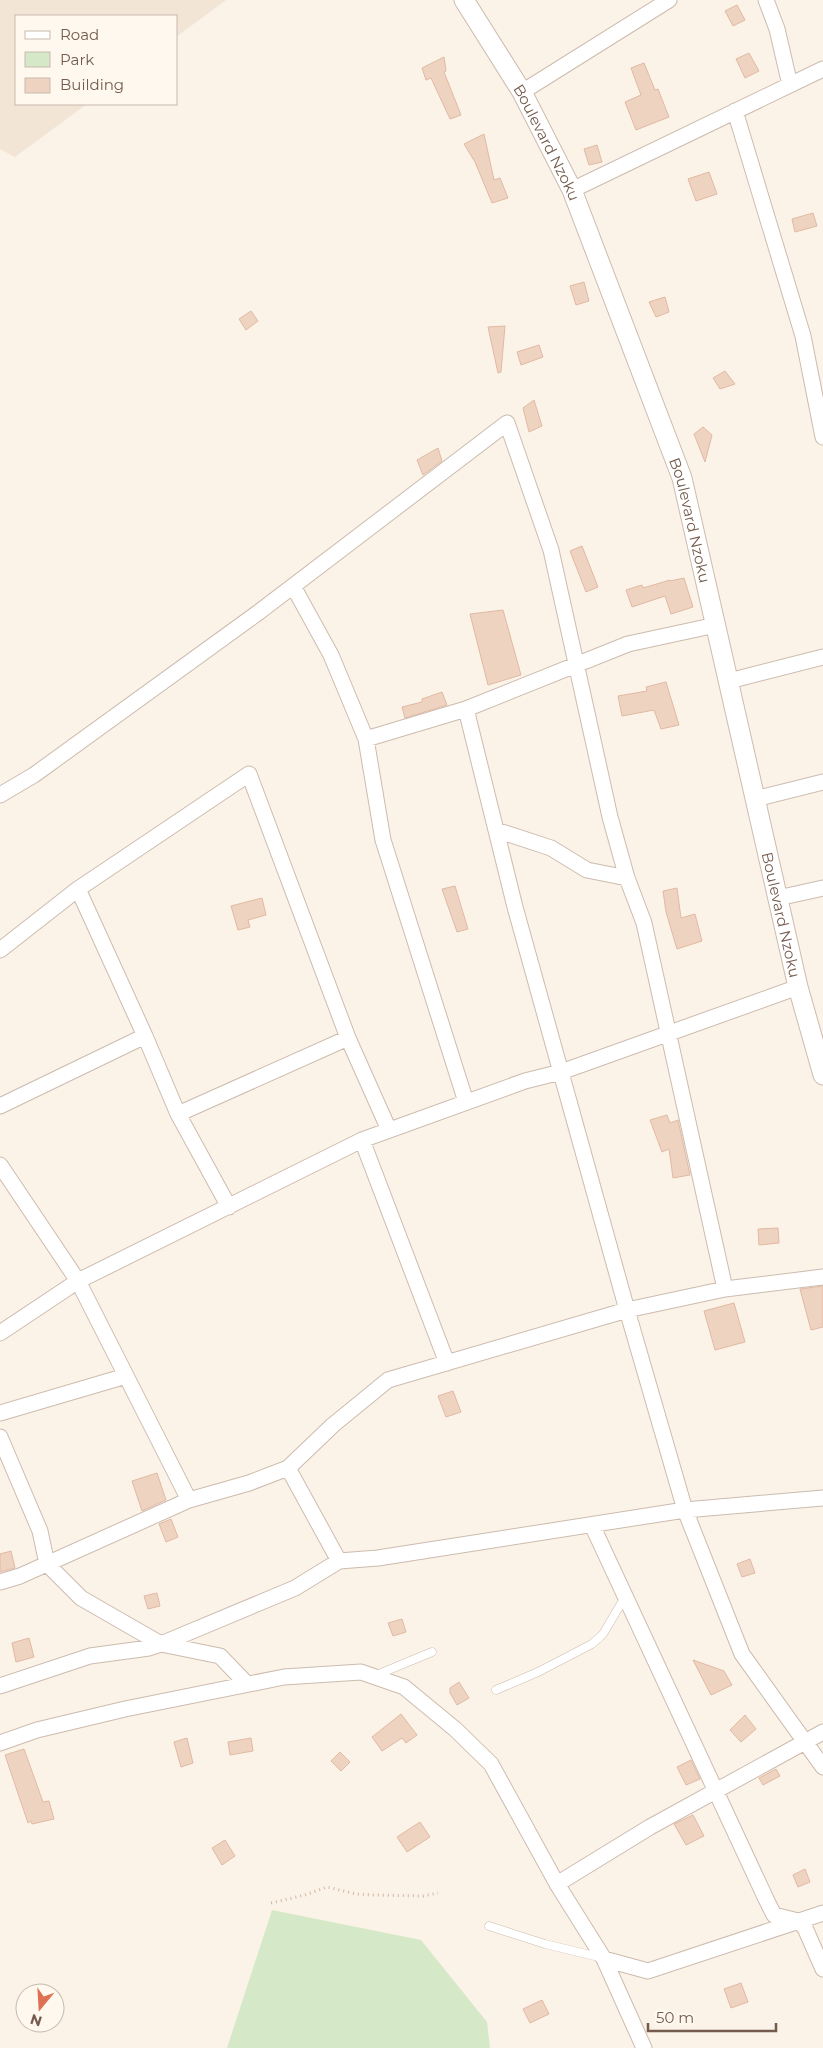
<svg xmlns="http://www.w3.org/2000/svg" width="823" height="2048" viewBox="0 0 823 2048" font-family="Montserrat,sans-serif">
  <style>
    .residential { fill: #f3e5d6 }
    .green { fill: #d5e8c7 }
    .building { fill: #efd3c1; stroke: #e1b9a2 }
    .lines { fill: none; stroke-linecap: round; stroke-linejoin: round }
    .service-casing { stroke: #cdbbae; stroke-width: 9 }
    .minor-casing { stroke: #cdbbae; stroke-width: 17 }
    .tertiary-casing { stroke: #cdbbae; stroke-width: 21 }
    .path { stroke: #d4b6a4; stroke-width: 3; stroke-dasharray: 1 4; stroke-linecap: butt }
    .service { stroke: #fff; stroke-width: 8 }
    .minor { stroke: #fff; stroke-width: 15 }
    .tertiary { stroke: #fff; stroke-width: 19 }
    .labels { text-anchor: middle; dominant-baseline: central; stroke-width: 4; stroke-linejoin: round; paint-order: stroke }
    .street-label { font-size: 15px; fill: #745b4d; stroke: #fef8ee }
  </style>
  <rect width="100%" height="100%" fill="#fbf3e8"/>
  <path class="residential" d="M0,0h226l-50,37v-21h-160v88h71l-72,53 -15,-8z"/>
  <path class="green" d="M272,1910l149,30 66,82 3,26h-263z"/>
  <path class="building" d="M737,5l8,15 -12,6 -8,-15z
    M749,53l10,18 -14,7 -9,-19z
    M444,57l2,14 -2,1 17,43 -11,4 -19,-41 -5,2 -4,-12z
    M644,63l11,27 3,-1 11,28 -33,13 -11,-28 16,-7 -10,-27z
    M484,134l10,46 6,-2 8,20 -16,5 -17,-41 -11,-18z
    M597,145l5,17 -13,3 -5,-16z
    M709,172l8,22 -21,7 -8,-22z
    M813,213l4,13 -22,6 -3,-13z
    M584,282l5,19 -13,4 -6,-19z
    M665,297l4,15 -13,5 -7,-15z
    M251,311l7,10 -12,9 -7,-11z
    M505,326l-4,46 -3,1 -10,-46z
    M539,345l4,12 -22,8 -4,-13z
    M725,371l10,13 -15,5 -7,-11z
    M534,400l8,26 -13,6 -6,-24z
    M703,427l9,8 -7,27 -11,-28z
    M438,448l4,13 -19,14 -6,-15z
    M582,546l16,41 -12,5 -16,-41z
    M684,578l9,29 -22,7 -6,-18 -33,11 -6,-17 16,-5 1,3 27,-8v1z
    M503,610l18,65 -33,10 -18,-71z
    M666,682l13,43 -18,4 -7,-19 -32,6 -4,-20 29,-5 -1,-4z
    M442,692l5,13 -42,13 -3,-11 20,-5v-3z
    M455,886l13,43 -11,3 -15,-43z
    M677,888l4,30 14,-4 7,27 -25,8 -11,-37 -3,-21z
    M262,898l4,17 -18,5 2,7 -12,3 -7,-24z
    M667,1115l3,8 8,-3 12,55 -17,3 -4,-29 -7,3 -12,-32z
    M778,1228l1,15 -20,2 -1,-16z
    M823,1286v41l-12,3 -11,-41z
    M734,1303l11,39 -30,8 -11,-39z
    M453,1391l8,21 -15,5 -8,-21z
    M157,1473l9,27 -24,11 -10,-30z
    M171,1519l7,18 -12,5 -7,-18z
    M11,1551l4,17 -15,4v-18z
    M750,1559l5,14 -13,4 -5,-13z
    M157,1593l3,13 -12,3 -4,-13z
    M402,1619l4,13 -13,4 -5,-13z
    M29,1638l5,19 -18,5 -4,-19z
    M693,1660l31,11 8,14 -21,10z
    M459,1682l10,16 -12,7 -7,-12v-5z
    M401,1714l16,21 -11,8 -4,-5 -20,13 -10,-14z
    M745,1715l11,14 -15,13 -11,-12z
    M187,1738l6,25 -12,4 -7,-25z
    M251,1738l2,13 -23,4 -2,-13z
    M24,1749l19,53 6,-1 5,18 -22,5 -1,-3 -3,2 -23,-68z
    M340,1752l10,10 -9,9 -10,-10z
    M691,1760l9,19 -14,6 -9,-18z
    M776,1769l4,7 -17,9 -4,-7z
    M693,1815l11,21 -18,9 -12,-21z
    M420,1822l10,15 -23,15 -10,-15z
    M225,1840l10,16 -13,9 -10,-17z
    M805,1869l5,13 -12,5 -5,-12z
    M741,1983l7,19 -17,6 -7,-19z
    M542,2000l7,14 -19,9 -7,-14z"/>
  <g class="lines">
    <g class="service-casing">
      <path id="service" d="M374,1676l58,-24
        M496,1690l42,-18 54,-28 11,-10 22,-37
        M489,1926l56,18 58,14"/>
    </g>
    <g class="minor-casing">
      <path id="minor" d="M766,0l11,29 13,56
        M522,92l147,-92
        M735,111l68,225 20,101
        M572,190l251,-121
        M293,586l38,69 35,84 17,101 83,262
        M729,681l94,-24
        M466,709l49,198 112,403 58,200 57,144 81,113
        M366,739l100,-30 162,-65 88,-19
        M0,795l34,-20 225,-163 248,-189 44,127 59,267 17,61 17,45 81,366
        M755,799l68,-17
        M496,830l55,18 36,22 40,8
        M78,889l67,147 33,78 51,93
        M778,898l45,-10
        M0,950l78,-61 171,-115 99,264 41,92
        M0,1106l145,-70
        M178,1114l170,-76
        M362,1140l85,223
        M0,1165l78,116 111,219
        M0,1333l78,-52 284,-141 163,-59 36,-9 237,-85
        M0,1413l126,-37
        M0,1437l40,94 7,33 34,34 80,46 59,12 27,28
        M288,1468l51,93
        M592,1525l174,374 8,16 24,6 7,7 18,41
        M0,1582l20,-6 169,-76 60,-17 39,-15 45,-43 55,-45 239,-70 98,-21 98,-12
        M0,1686l90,-30 59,-8 12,-4 134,-56 44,-27 39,-3 307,-48 138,-12
        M0,1743l37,-13 88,-21 159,-32 77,-5 43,15 51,42 36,35 66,120 47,75 40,89
        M557,1884l93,-57 173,-95
        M604,1959l44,12 175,-58"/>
    </g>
    <g class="tertiary-casing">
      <g id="tertiary">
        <path id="s1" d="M464,0l58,92 50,98 110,288 116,509 25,88"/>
      </g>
    </g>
    <path class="path" d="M271,1903l34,-8 22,-8 29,7 19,1 48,1 15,-3"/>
    <use href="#service" class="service"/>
    <use href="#minor" class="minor"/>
    <use href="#tertiary" class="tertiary"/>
  </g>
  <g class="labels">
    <g class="street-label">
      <text stroke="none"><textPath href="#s1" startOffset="165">Boulevard Nzoku</textPath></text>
      <text stroke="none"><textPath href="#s1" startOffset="570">Boulevard Nzoku</textPath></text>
      <text stroke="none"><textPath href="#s1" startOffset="975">Boulevard Nzoku</textPath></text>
    </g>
  </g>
  <rect x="15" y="15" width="162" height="90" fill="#fef8ee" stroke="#c7b9ae"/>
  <rect x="25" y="31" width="25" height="8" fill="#ffffff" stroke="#c7b9ae"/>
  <text x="60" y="40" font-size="15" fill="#745b4d">Road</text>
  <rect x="25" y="52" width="25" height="15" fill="#d5e8c7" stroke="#c7b9ae"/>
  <text x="60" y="65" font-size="15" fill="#745b4d">Park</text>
  <rect x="25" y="78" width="25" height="15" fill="#efd3c1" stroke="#c7b9ae"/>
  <text x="60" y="90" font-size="15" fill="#745b4d">Building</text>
  <g transform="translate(40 2008) rotate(198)"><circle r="24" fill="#fef8ee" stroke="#c7b9ae"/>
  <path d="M0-4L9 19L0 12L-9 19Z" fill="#de7154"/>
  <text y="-8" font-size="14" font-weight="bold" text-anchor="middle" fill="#745b4d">N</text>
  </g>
  <path d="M648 2023v8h128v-8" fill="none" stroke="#745b4d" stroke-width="2.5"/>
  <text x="656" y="2023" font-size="15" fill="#745b4d" stroke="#fef8ee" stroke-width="4" paint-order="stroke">50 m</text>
</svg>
